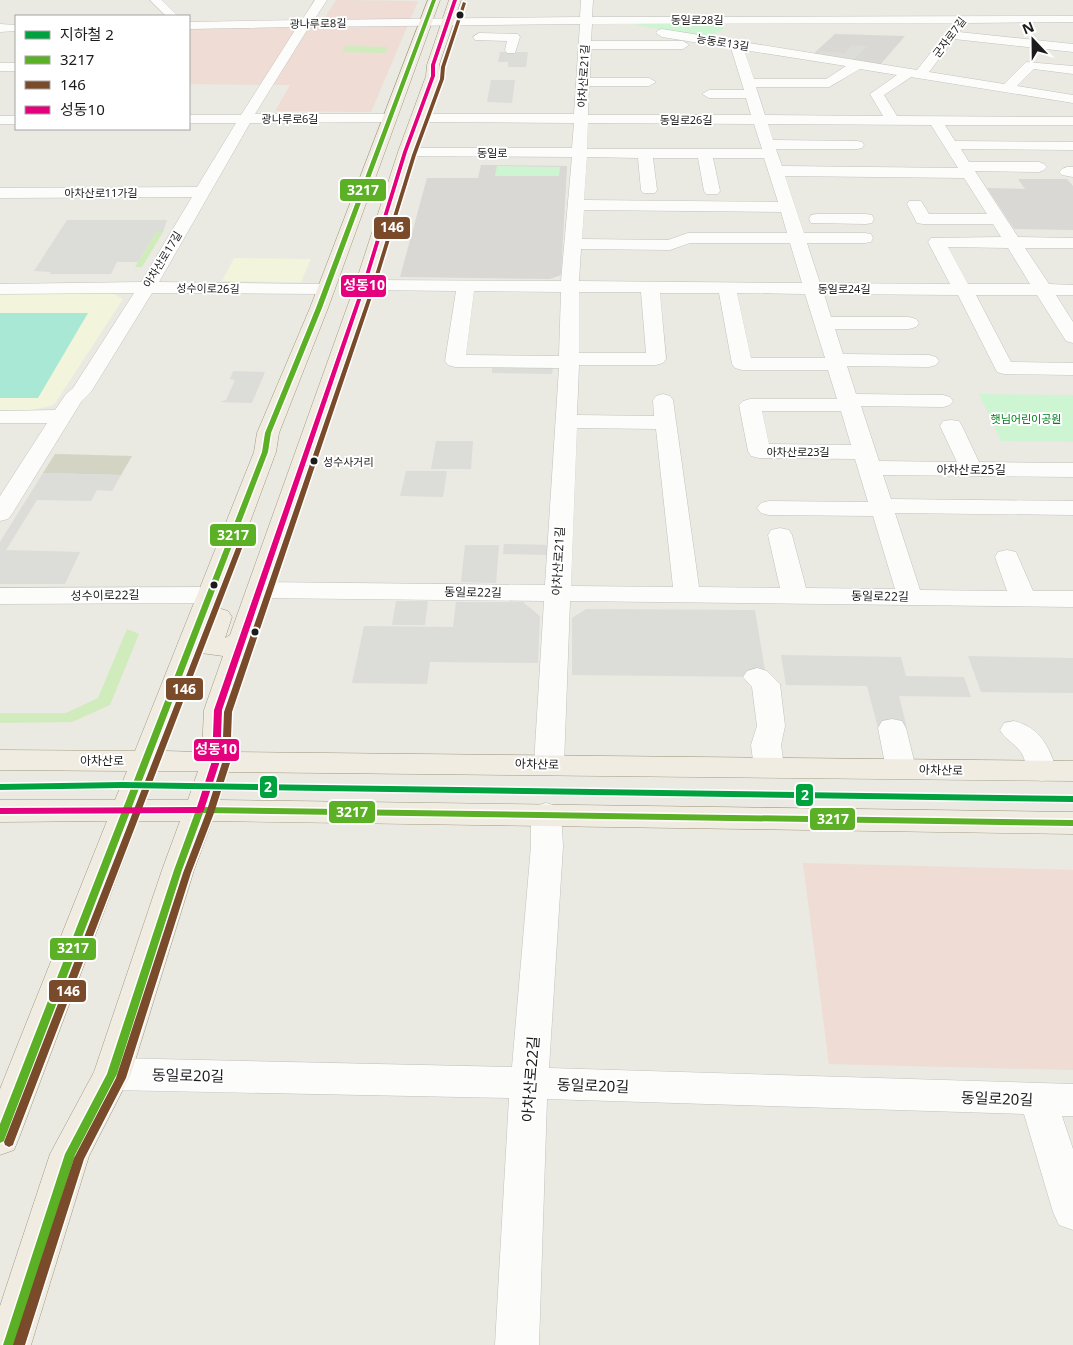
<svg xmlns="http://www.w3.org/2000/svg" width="1073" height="1345" viewBox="0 0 1073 1345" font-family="'Noto Sans','Noto Sans KR',sans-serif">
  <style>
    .residential { fill: #d9d8d4 }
    .commercial { fill: #eedcd5 }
    .education { fill: #f2f5dc }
    .construction { fill: #d3d4c3 }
    .grass { fill: #d0ecbd }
    .park { fill: #cdf5d2 }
    .pitch { fill: #a9e8d5 }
    .parking { fill: #dcdcd9 }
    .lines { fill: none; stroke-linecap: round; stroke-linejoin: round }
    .minor-casing { stroke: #c2c2bf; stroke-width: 1 }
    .major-casing { stroke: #a09a80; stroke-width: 1 }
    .minor { fill: #fcfcfb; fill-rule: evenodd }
    .major { fill: #f0ece2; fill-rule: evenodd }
    .bus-1-casing { stroke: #fff; stroke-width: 3 }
    .bus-2-casing { stroke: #fff; stroke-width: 3 }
    .bus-3-casing { stroke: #fff; stroke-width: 3 }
    .bus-1 { fill: #5bb025; fill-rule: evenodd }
    .bus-2 { fill: #7a4b2a; fill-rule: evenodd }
    .bus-3 { fill: #e5007d; fill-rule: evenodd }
    .metro-1-casing { stroke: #fff; stroke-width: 3 }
    .metro-1 { fill: #00a23f; fill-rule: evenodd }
    .bus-dot { fill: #1b1b1b; stroke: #fff; stroke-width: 2 }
    .labels { text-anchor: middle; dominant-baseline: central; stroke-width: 4; stroke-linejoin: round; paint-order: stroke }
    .far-street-label { font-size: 11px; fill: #1b1b1b; stroke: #fff }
    .far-park-label { font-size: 11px; fill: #00821d; stroke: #fff }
    .bus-label { font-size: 11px; fill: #1b1b1b; stroke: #fff; text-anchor: start }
    .street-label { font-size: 12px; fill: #1b1b1b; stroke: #fff }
    .near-street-label { font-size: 15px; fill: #1b1b1b; stroke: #fff }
    .line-badge { stroke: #fff; stroke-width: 2 }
    .badge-label { font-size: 14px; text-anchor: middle; font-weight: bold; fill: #fff }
  </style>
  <rect width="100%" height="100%" fill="#eae9e2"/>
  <path class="residential" d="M835,34l70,2 -25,29 -68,-10z
    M481,165l86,1 -6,109 -11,4 -150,-2 27,-99h51z
    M1018,179h49l6,7v44l-59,-1 -27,-41 38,1z"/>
  <path class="commercial" d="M336,0l82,1 -47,111 -96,-1 15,-26 -101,-1v-55l131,-3z
    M803,863l270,7v200l-244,-6z"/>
  <path class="education" d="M234,258l77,1 -10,23 -79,-1z
    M112,293l11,6 -69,106 -22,5h-32v-116z"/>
  <path class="construction" d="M55,454l77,2 -11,19 -78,-2z"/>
  <path class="grass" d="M346,46l42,1 -3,6 -43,-1z
    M156,232h7l-21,35h-7z
    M127,629l12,5 -29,71 -38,17 -72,1v-10h66l32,-15z"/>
  <path class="park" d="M721,21l3,8 -16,8 -83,-14z
    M497,166l63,1 -1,9h-64z
    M979,394l94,1v47l-72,-1z"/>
  <path class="pitch" d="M0,313h88l-50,85h-38z"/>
  <path class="parking" d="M852,45l16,1 -15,14 -37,-5 3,-4 26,2z
    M500,52h28l-2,15h-18v-5h-10z
    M491,80h24l-3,23 -25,-1z
    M67,220h100l-4,12h-7l-18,30h-21l-6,12h-61l1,-2 -17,-1z
    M492,367l61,1 -1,6 -60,-1z
    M233,371l32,1 -13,31 -32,-1 6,-2 9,-20 -5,-1z
    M436,441h37l-2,28h-40z
    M406,471h41l-4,26 -43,-1z
    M43,473l78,2 -9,16 -15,-1 -6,11 -54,-1 -31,50 74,2 -15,32h-65v-42z
    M504,544l46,1v10l-47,-1z
    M465,545h34l-3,38 -35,-1z
    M396,601h32l-3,24h-33z
    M456,602h67l17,14 -2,47 -108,-1 -3,22 -75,-1 12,-57 89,1z
    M586,609l169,1 11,67 -194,-2v-57z
    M781,655l120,2 5,19 58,1 7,20 -72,-1 8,32h-29l-11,-42 -81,-1z
    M968,656l105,2v35l-92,-1z"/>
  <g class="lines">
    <g class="minor-casing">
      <path id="minor" d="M150,0h12l16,16h-12z
        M315,0h12l-13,20 266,-3 1,-17h12l-1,17 481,-1v6l-107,1 -7,9 114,12v8l-119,-13 -25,33 75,12 22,-22 47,4v8l-39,-5 -17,17 56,9v8l-162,-26 -27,18 13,21 176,1v8h-128l10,16 118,1v8l-112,-1 8,13h70l5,2 3,3 -3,3 -5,2 -64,-1 43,66 55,1v10h-48l24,36 24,1v10h-17l17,27v21l-7,-2 -29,-46h-61l35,67 62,1v12l-69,-1 -7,-2 -39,-77 -134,-1 7,23h78l7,2 3,4 -3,4 -7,2h-74l8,25 86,1 7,2 3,4 -3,4 -7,2 -82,-1 9,28 87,1 7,2 3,4 -3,4 -7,2 -82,-1 18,55 78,1 -17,-36 3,-5 8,-1 8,1 3,5 17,36 94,1v14l-190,-2 8,24 182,2v14l-178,-2 25,77 87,1 -12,-34 3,-5 9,-2 9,2 17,39h40v16l-503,-6 -6,163 -4,7 -11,3 -11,-3 -4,-7 10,-163 -285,-3 -9,-3 -4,-5 4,-5 9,-3 286,3 14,-217 -104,-1 -7,-2 -3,-4 11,-70 -92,-1 -6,-1 -3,-4 3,-4 6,-1 197,1 11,-124 -167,-1 -5,-1 -2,-3 2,-3 5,-1h167l2,-25 -157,-1 -7,-4 7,-4h157l6,-90 -271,3 -54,87h136l7,4 -7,4 -141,1 -91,159 167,2 6,1 3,4 -3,4 -6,1 -174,-1 -61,99 -10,10 -69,112 -4,5 -8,2v-25l47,-73h-47v-12l55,-1 11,-16 7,-6 61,-95 -134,1v-10l141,-2 51,-85 -192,1v-10l197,-1 39,-64h-47v-8h52l56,-88 -108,2v-7l113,-2zM954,23l-37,47 -255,-41 -4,1 -2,3 6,4 69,11 13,42h-35l-7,4 7,4h37l5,17h-163l1,-29h60l7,-4 -7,-4h-59l1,-29h92l6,-4 -6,-4h-92l1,-17zM744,50l102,16 -20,13h-72zM860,69l37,6 -27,19 13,22 -118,-1 -9,-28h73zM588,123l166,1 8,25h-175zM768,124l163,1 27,43 -176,-2 -6,-17h81l5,-1 2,-3 -2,-3 -5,-1 -84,-1zM587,157l51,1 3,32 2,3h12l2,-3 -4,-32h45l6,33 2,3h12l2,-3 -7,-33h51l14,44 -194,-2zM785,176l179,2 23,36h-58l-8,-13h-12l-2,3 10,19 6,1h70l8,13 -70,1 -3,4 22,42 -130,-1 -13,-40h58l6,-1 2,-4 -2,-4 -6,-1h-61zM584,210l197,2 6,21h-99l-20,7 -86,-1zM690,243h100l12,40 -223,-2 2,-32 89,1zM948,247l60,1 22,36h-62zM474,291l87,1 -2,64 -93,-1zM579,292h62l5,61h-67zM660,293h59l13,71 3,4 7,2h86l9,29h-87l-7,2 -4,4 9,46 3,5 8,2 96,1 13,43 -99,-1 -8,2 -4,5 4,5 8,2 104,1 22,73 -89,-1 -14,-53 -3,-5 -9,-2 -9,2 -3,5 12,53 -81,-1 -26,-187 -3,-4 -7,-2 -7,2 -3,4 1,16 -77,-1 2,-50h77l7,-2 3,-4zM737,293l68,1 20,64h-74zM762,411h79l10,34 -82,-1zM577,428l79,1 17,158 -102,-1z
        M0,24l16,1v6l-16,1z
        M479,33l39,1 2,3 -5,16h-8l-2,-3 2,-9 -32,-1 -2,-3z
        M0,63h16v8h-16z
        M0,116h16v8h-16z
        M1067,167h6v10l-11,-2 -3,-3 3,-3z
        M817,214h49l6,1 2,4 -2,4 -6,1 -55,-1 -2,-4 2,-4z
        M210,587l9,3 4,5 -4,5 -9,3 -210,1v-16z
        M757,668l10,3 13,13 5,42 -4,19 3,22 -4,7 -11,3 -11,-3 -4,-7 -3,-22 6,-19 -5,-39 -9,-10 4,-6z
        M892,719l10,2 4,7 10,41 -4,7 -11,3 -11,-3 -4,-7 -8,-41 4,-7z
        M1014,721c27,7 35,26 43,50l-4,7 -11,3 -11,-3c-5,-8 -5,-20 -11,-27 -6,-8 -15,-12 -20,-21l4,-7z
        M546,803l11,3 4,8 2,32 -14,222 524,16v32h-11l11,33v81l-14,-5 -6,-13 -29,-98 -477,-15 -8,246h-44l14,-247 -397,-8 -13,-5 -6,-11 6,-11 13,-5 400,9 19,-221v-32l4,-8z"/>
    </g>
    <g class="major-casing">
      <path id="major" d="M428,0h12l-112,308 -49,125 -3,19 -58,156 10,3 4,6 -7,21 5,-3 125,-350 43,-133 28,-76 1,-11 22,-65h12l-22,65 1,11 -28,76 -39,133 -141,425 -1,42 842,9v20l-845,-9 -9,28 854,12v22l-861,-13 -18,49 -63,204 -42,82 -58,189h-31v-39l50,-152 44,-82 68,-202 18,-49h-42l-119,317 -5,12 -14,5v-66l107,-268 -107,1v-22h115l12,-29 -127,-1v-20l135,1 119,-299 3,-19 53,-125zM201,653l22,3 -19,54 -2,42 -38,-1zM157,771h41l-10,29h-42z"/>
    </g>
    <use href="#minor" class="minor"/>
    <use href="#major" class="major"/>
    <g class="bus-1-casing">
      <path id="bus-1" d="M432,0h4l-114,308 -51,125 -3,19 -263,686 -1,3 -4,2v-19l262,-672 3,-19 51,-125z
        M200,807l873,13v6l-870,-13 -21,57 -65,204 -42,81 -60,190h-12l62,-191 42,-80 67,-204 22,-60 1,-2z"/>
    </g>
    <g class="bus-2-casing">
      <path id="bus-2" d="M463,2l3,1 -21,64 -1,12 -28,76 -41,133 -143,424 -2,51 -16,50 -23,60 -65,205 -42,81 -59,186h-12l61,-187 42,-80 67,-205 23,-60 16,-50 2,-51 147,-424 41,-133 28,-76 1,-12z
        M243,536l3,2 -232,604 -1,3 -4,2 -4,-2 -1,-3 236,-604z"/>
    </g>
    <g class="bus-3-casing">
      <path id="bus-3" d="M453,0h4l-22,65v11l-28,76 -41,133 -144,425 -2,51 -16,49 -1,2 -3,1 -200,1v-6l197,-1 15,-46 2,-51 148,-425 41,-133 28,-76v-11z"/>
    </g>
    <use href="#bus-1" class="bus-1"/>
    <use href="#bus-2" class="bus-2"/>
    <use href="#bus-3" class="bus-3"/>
    <g class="metro-1-casing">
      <path id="metro-1" d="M122,782l951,14v6l-951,-14 -122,2v-6z"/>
    </g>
    <use href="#metro-1" class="metro-1"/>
  </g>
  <g class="bus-dot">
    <circle cx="460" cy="15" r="4.5"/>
    <circle cx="314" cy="461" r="4.5"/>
    <circle cx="214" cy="585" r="4.5"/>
    <circle cx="255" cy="632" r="4.5"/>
  </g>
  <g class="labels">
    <g class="far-street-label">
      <text x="697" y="19">동일로28길</text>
      <text transform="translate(318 23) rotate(-1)">광나루로8길</text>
      <text transform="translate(949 37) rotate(-53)">군자로7길</text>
      <text transform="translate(723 42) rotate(9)">능동로13길</text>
      <text transform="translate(583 76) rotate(-87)">아차산로21길</text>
      <text x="290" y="118">광나루로6길</text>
      <text x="686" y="119">동일로26길</text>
      <text x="492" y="152">동일로</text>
      <text x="101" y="192">아차산로11가길</text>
      <text transform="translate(162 259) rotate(-59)">아차산로17길</text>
      <text transform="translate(208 288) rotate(1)">성수이로26길</text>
      <text x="844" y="288">동일로24길</text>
      <text x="798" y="451">아차산로23길</text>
    </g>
    <g class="far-park-label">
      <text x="1026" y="418">햇님어린이공원</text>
    </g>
    <g class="bus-label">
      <text x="323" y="461">성수사거리</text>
    </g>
    <g class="street-label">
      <text x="971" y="469">아차산로25길</text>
      <text transform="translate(558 561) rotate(-87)">아차산로21길</text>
      <text transform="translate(473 592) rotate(1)">동일로22길</text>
      <text transform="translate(105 595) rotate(-1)">성수이로22길</text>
      <text transform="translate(880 596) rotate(1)">동일로22길</text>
      <text x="102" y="760">아차산로</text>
      <text transform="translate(537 764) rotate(1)">아차산로</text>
      <text transform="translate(941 770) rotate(1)">아차산로</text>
    </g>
    <g class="near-street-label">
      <text transform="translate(188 1075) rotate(1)">동일로20길</text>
      <text transform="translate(530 1079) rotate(-86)">아차산로22길</text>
      <text transform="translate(593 1085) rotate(2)">동일로20길</text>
      <text transform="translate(997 1098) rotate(2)">동일로20길</text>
    </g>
  </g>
  <g class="line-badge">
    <rect x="339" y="178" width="48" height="24" rx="5" fill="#5bb025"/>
    <rect x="373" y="216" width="38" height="24" rx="5" fill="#7a4b2a"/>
    <rect x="340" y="274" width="47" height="24" rx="5" fill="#e5007d"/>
    <rect x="209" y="523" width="48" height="24" rx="5" fill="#5bb025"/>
    <rect x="165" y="677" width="39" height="24" rx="5" fill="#7a4b2a"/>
    <rect x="193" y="738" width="47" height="24" rx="5" fill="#e5007d"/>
    <rect x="259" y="775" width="19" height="24" rx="5" fill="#00a23f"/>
    <rect x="795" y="783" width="19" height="24" rx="5" fill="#00a23f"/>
    <rect x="328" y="800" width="48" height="24" rx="5" fill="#5bb025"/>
    <rect x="809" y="807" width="47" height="24" rx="5" fill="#5bb025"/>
    <rect x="49" y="937" width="48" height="24" rx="5" fill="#5bb025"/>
    <rect x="48" y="979" width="39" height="24" rx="5" fill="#7a4b2a"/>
  </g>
  <g class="badge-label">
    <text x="363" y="195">3217</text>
    <text x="392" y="232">146</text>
    <text x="364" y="290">성동10</text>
    <text x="233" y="540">3217</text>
    <text x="184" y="694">146</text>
    <text x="216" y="754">성동10</text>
    <text x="268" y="792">2</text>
    <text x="805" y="800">2</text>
    <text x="352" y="817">3217</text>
    <text x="833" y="824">3217</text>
    <text x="73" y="953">3217</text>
    <text x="68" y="996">146</text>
  </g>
  <rect x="15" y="15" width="175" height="115" fill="#ffffff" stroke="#a4a4a4"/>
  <rect x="25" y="31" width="25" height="8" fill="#00a23f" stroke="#a4a4a4"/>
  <text x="60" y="40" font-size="15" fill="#1b1b1b">지하철 2</text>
  <rect x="25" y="56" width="25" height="8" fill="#5bb025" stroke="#a4a4a4"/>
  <text x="60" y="65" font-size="15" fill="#1b1b1b">3217</text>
  <rect x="25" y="81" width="25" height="8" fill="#7a4b2a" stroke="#a4a4a4"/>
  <text x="60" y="90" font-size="15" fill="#1b1b1b">146</text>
  <rect x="25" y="106" width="25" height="8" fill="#e5007d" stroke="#a4a4a4"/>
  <text x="60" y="115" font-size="15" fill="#1b1b1b">성동10</text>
  <g transform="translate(1033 40) rotate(338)" stroke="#ffffff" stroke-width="4" paint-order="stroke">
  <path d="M0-4L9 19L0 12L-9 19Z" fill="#1b1b1b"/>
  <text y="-8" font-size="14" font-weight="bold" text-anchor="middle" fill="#1b1b1b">N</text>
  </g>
</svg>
